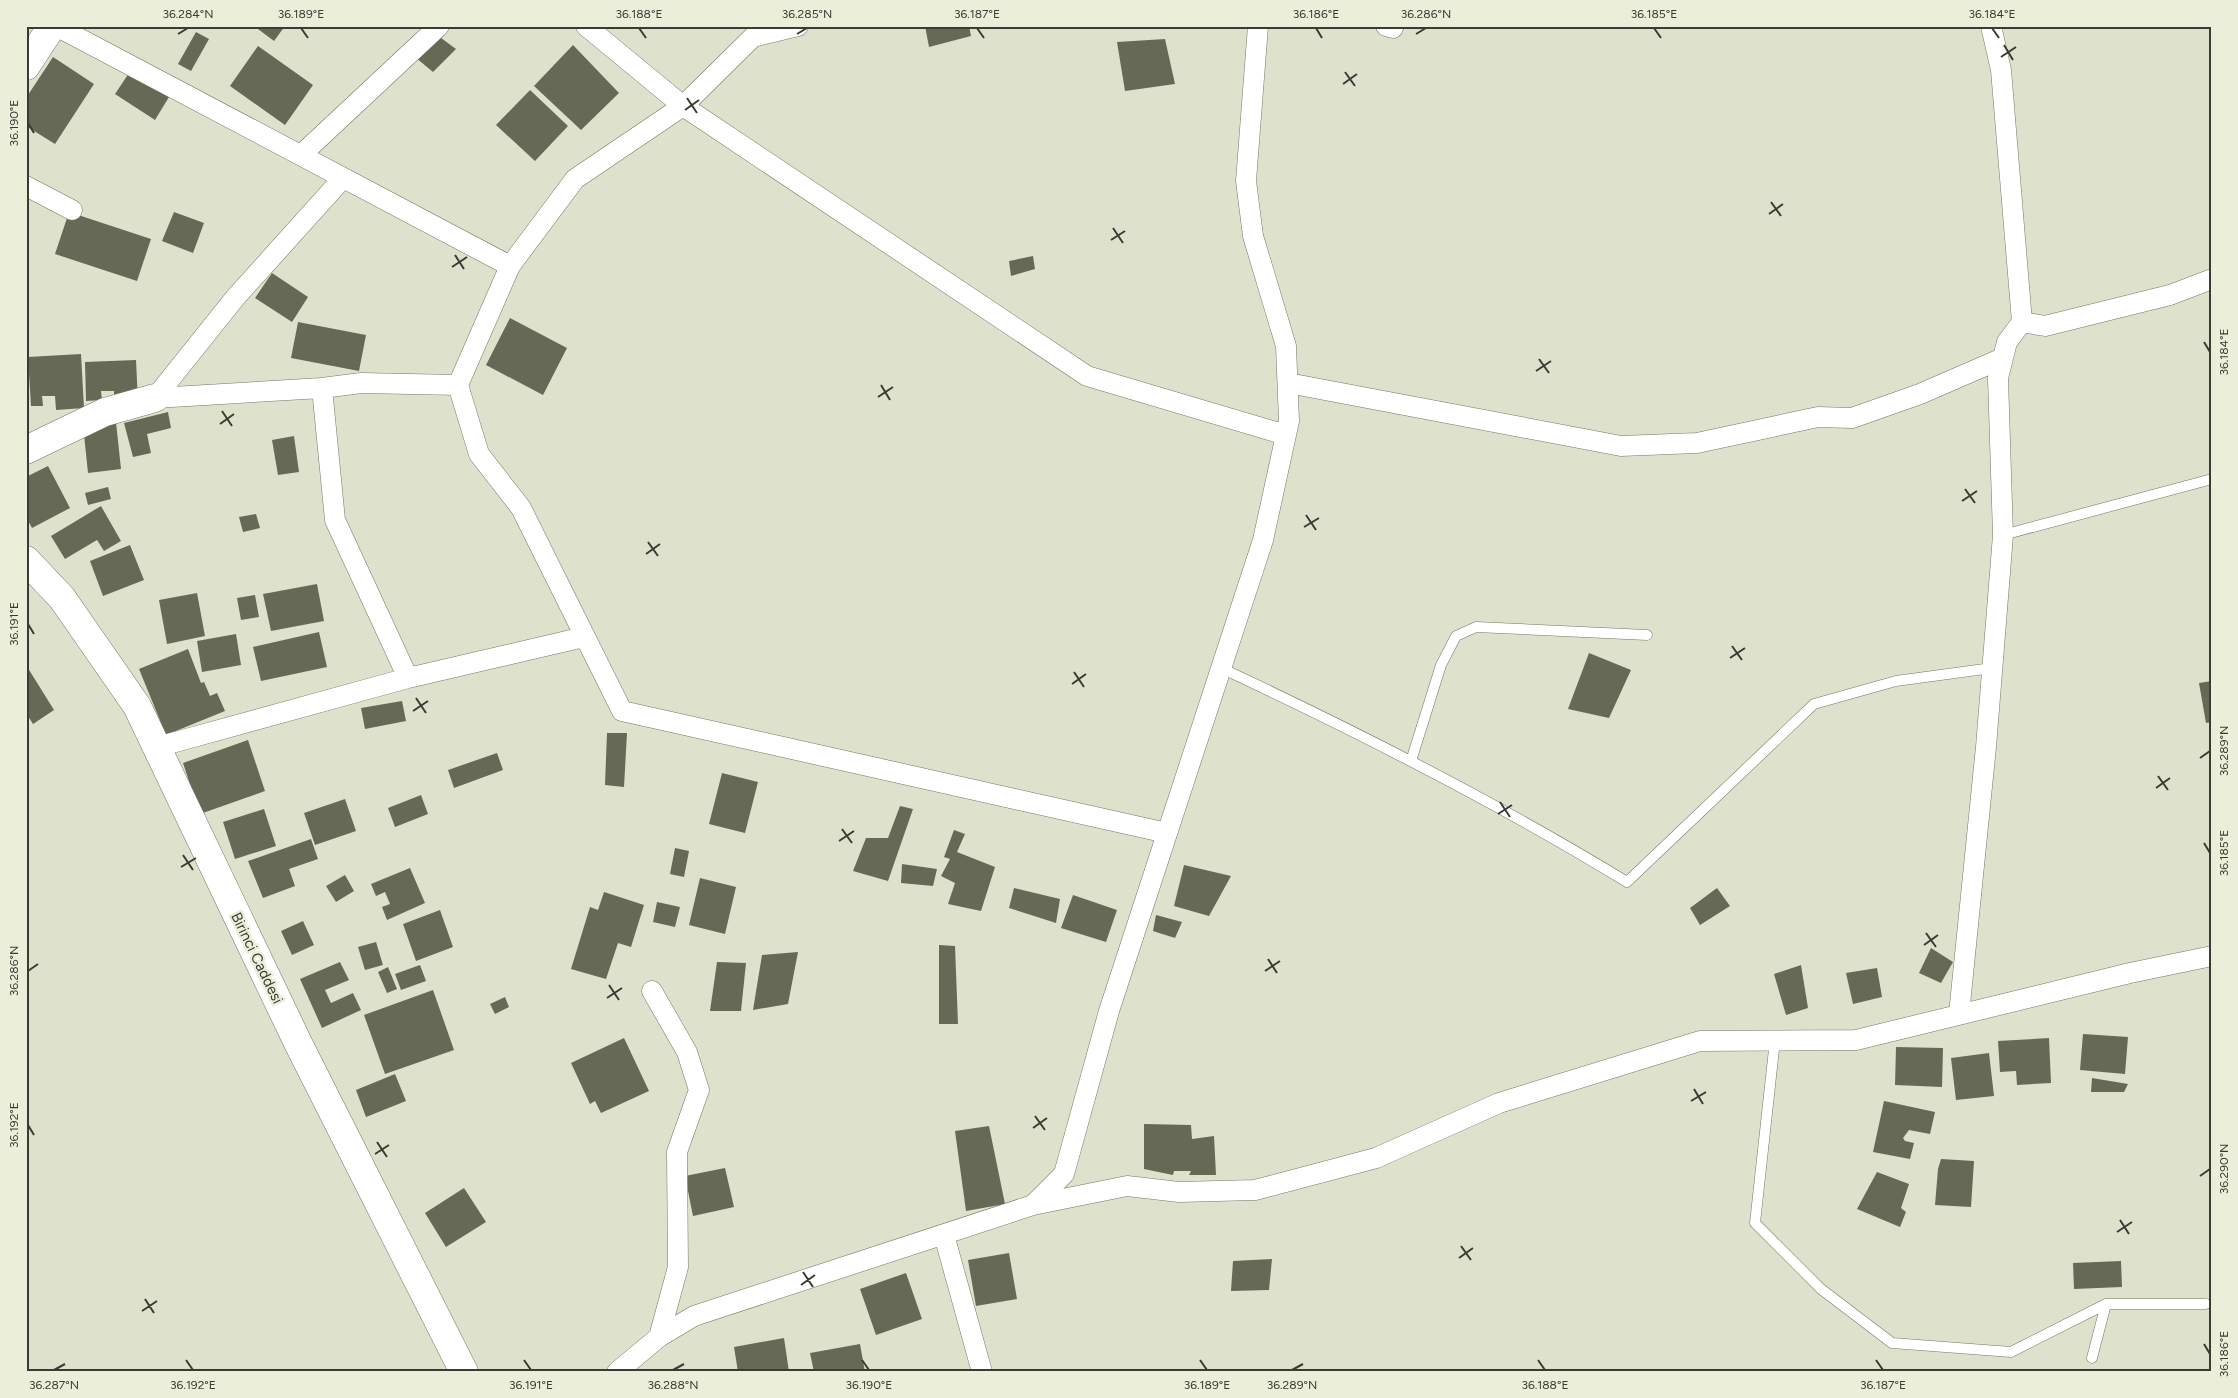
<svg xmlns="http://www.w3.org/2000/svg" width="2238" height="1398" viewBox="0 0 2238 1398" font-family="Figtree,sans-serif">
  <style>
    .building { fill: #666956 }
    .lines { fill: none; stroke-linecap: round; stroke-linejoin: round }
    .lane-casing { stroke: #747763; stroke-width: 11 }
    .street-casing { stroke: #747763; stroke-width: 21 }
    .secondary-casing { stroke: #747763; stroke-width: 29 }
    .lane { stroke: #fff; stroke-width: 10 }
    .street { stroke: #fff; stroke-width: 20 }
    .secondary { stroke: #fff; stroke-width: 28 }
    .ticks { fill: none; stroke: #3a3c33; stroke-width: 2 }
    .labels { text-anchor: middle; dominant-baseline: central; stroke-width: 5; stroke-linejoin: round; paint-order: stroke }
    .street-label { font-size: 15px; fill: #3a3c33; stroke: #ebefd9 }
    .neatline { fill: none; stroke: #3a3c33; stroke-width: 2 }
    .ticks-label { font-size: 12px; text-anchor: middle; fill: #3a3c33 }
  </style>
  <rect width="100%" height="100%" fill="#dee2cc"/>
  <path class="building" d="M254,26h31l-11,15z
    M925,26h44l2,10 -42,11z
    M196,32l13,7 -18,32 -13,-7z
    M437,35l19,14 -23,23 -18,-15z
    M1165,39l10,45 -50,7 -8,-49z
    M573,45l46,48 -38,37 -47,-44z
    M258,46l55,39 -28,40 -55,-39z
    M53,57l41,27 -39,60 -29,-18v-28z
    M129,73l40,24 -14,23 -40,-26z
    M530,90l38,36 -33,35 -39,-36z
    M69,212l82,27 -14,42 -82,-27z
    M174,212l30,11 -11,30 -31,-12z
    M1033,256l2,13 -24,7 -2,-15z
    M272,273l36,24 -16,25 -37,-24z
    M510,318l57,30 -24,47 -57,-30z
    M298,322l68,13 -7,36 -68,-13z
    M81,354l3,54 -28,2 -1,-14h-13l1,10h-12l-3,-49z
    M136,360l2,42 -24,1v-12h-13l1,9 -16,1 -1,-39z
    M168,412l3,16 -24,6 4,19 -18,4 -9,-34z
    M116,422l5,47 -33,4 -5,-48z
    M294,436l5,36 -21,3 -6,-35z
    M48,466l22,42 -38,20 -6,-11v-40z
    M108,487l3,12 -23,6 -3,-12z
    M101,506l20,35 -17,10 -7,-11 -32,19 -14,-23z
    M256,514l4,14 -17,4 -4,-15z
    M130,545l14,35 -41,16 -13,-35z
    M317,584l7,37 -53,10 -8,-37z
    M197,593l8,43 -38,8 -8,-44z
    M255,595l4,22 -18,3 -4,-22z
    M319,632l8,35 -66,14 -8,-34z
    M236,634l5,31 -39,7 -5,-31z
    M188,649l13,34 3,-1 6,14 7,-3 8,18 -59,24 -27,-66z
    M1589,653l42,17 -22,48 -41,-9z
    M26,665l28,45 -21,14 -7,-11z
    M2212,681v41l-6,1 -7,-40z
    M402,701l4,20 -41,8 -4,-21z
    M607,733h20l-3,54 -19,-2z
    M248,740l17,51 -65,23 -17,-51z
    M497,753l6,17 -49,18 -6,-18z
    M722,773l36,9 -13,51 -36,-9z
    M421,795l7,19 -33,13 -7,-19z
    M345,799l11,32 -41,14 -11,-32z
    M900,806l13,3 -25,72 -35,-10 13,-33h22z
    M264,809l12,37 -41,13 -12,-37z
    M954,830l11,4 -8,18 38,15 -14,44 -33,-7 7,-21 -14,-7 9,-17 -6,-2z
    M311,839l7,20 -29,10 6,17 -32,12 -15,-37z
    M675,848l14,3 -5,26 -14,-3z
    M902,864l35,5 -4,17 -32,-3z
    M1184,865l47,11 -22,40 -35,-10z
    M410,868l15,35 -38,17 -5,-13 8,-3 -5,-12 -9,4 -5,-12z
    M345,875l9,16 -18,11 -10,-16z
    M700,878l36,9 -11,47 -36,-9z
    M1014,888l46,11 -4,24 -47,-15z
    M1717,888l13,18 -30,19 -10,-17z
    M604,892l40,13 -13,42 -13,-4 -12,36 -35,-10 19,-62 8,3z
    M1073,895l44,15 -11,32 -45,-14z
    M657,902l23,5 -5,20 -22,-5z
    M440,910l13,37 -37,14 -13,-37z
    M1156,915l26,7 -7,16 -22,-7z
    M303,921l11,24 -22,10 -11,-24z
    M376,942l7,23 -18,5 -7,-23z
    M939,945l16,1 3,78h-19z
    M1931,948l22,14 -12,21 -22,-10z
    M798,952l-10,52 -35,6 9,-55z
    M340,962l9,18 -24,10 6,13 22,-10 8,17 -39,18 -22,-49z
    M717,962l29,1 -5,48h-31z
    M420,965l6,16 -25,9 -6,-16z
    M1801,965l7,43 -22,7 -12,-41z
    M388,967l9,22 -10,4 -9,-21z
    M1877,968l5,29 -29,7 -7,-31z
    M433,990l21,60 -69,24 -21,-59z
    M505,997l4,10 -14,7 -5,-10z
    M2083,1034l45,3 -3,37 -45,-4z
    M624,1038l25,53 -48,22 -6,-12 -5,3 -19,-41z
    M2049,1038l2,45 -34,2 -1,-14 -16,1 -2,-31z
    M1896,1047l47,1 -1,39 -47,-2z
    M1989,1053l5,43 -38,4 -5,-42z
    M395,1074l11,27 -40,16 -10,-27z
    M2092,1078l36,6 -4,8h-33z
    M1884,1101l51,11 -5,22 -21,-4 -6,8 2,3 9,2 -4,16 -37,-7z
    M1144,1124l47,1 1,14 22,-3 2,39h-27l2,-4h-17l-1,4 -29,-6z
    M989,1126l16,78 -39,7 -11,-80z
    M1941,1159l33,2 -3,46 -36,-2 3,-36z
    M725,1168l9,39 -41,9 -8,-40z
    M1877,1172l32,12 -8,24 5,4 -6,15 -43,-18z
    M464,1188l22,34 -40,25 -21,-34z
    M1009,1253l8,46 -41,7 -8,-46z
    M1272,1259l-3,31 -38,1 2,-30z
    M2121,1261l1,26 -48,2 -1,-26z
    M906,1273l16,46 -46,16 -16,-46z
    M784,1338l5,34h-51l-4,-25z
    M860,1344l5,28h-51l-4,-19z"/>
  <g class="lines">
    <g class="lane-casing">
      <path id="lane" d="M2003,535l209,-56
        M1221,668c139,65 275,134 406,214l187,-178 82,-23 96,-13
        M1411,761l30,-96 15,-29 20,-9 171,8
        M1775,1040l-20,183 66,66 71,54 119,9 95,-48 -14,54
        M2106,1304h100"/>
    </g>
    <g class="street-casing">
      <path id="street" d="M56,26l454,240
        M798,26l-45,11 -70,69 404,270 199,59
        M1386,26l7,2
        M1991,26l10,44 21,252 23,4 125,-31 42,-16
        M301,155l138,-129
        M26,186l46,24
        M1288,383l333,63 76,-3 121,-26 34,1 68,-24 83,-36
        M458,385l21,69 42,54 101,203 545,122
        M322,388l13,132 73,158
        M155,398l167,-10 39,-5 97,2 52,-119 65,-87 108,-73 -97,-80
        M155,398l80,-100 108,-120
        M157,747l251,-69 176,-41
        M652,991l35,61 12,38 -22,62 1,115 -19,70
        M1959,1014l27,-267 17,-212 -5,-157 9,-36 15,-20
        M1033,1205l94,-19 52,6 76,-2 121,-32 123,-55 201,-62 156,-1 274,-67 82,-17
        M944,1235l38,137
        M617,1372l42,-35 35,-21 339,-111 31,-31 45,-163 154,-471 26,-119 -3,-75 -33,-110 -7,-55 12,-155"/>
    </g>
    <g class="secondary-casing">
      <path id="secondary" d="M26,66l26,-40
        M26,450l79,-38 50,-14
        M26,560l36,38 75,108 161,337 166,329"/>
    </g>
    <use href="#lane" class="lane"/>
    <use href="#street" class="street"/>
    <use href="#secondary" class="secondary"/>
  </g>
  <path class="ticks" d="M301,28l7,10M639,28l7,10M977,28l7,10M1316,28l6,10M1654,28l7,10M1992,28l7,10M178,34l10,-6M797,34l10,-6M1416,34l10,-6M2004,45l9,15M2001,57l15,-10M1345,72l10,14M1343,84l14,-10M687,98l10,15M685,110l14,-10M28,123l6,10M1771,202l10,14M1769,214l14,-10M1113,228l10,15M1111,240l14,-9M455,255l9,14M452,267l15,-10M2204,342l6,10M1539,359l10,14M1536,371l15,-10M881,385l9,15M878,397l15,-10M222,411l10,15M220,424l14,-10M1965,489l10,14M1962,501l15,-10M1306,515l10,15M1304,527l15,-9M648,542l10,14M646,554l14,-10M28,624l6,10M1732,646l10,14M1730,658l15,-10M1074,672l10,15M1072,684l14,-10M416,698l10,15M413,711l15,-10M2200,758l10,-7M2158,776l10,14M2156,788l14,-10M1500,802l10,15M1498,814l14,-9M842,829l10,14M839,841l15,-10M2204,843l6,10M183,855l10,15M181,867l15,-9M1926,933l10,14M1924,945l14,-10M1268,959l9,14M28,971l10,-7M1265,971l15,-10M609,985l10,15M607,998l15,-10M1694,1089l9,15M1691,1101l15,-9M1035,1116l10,14M28,1125l6,10M1033,1128l14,-10M377,1142l10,15M375,1154l14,-9M2200,1176l10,-7M2120,1220l9,14M2117,1232l15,-10M1461,1246l10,14M1459,1258l14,-10M803,1272l10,15M801,1285l14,-10M145,1299l9,14M142,1311l15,-10M2204,1344l6,10M186,1360l7,10M524,1360l7,10M862,1360l7,10M1200,1360l7,10M1538,1360l7,10M1876,1360l7,10M54,1370l11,-6M673,1370l11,-6M1292,1370l11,-6"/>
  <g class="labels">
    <g class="street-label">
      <text transform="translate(257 958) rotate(64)">Birinci Caddesi</text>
    </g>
  </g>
  <rect width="2238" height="1398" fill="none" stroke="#ebefd9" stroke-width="55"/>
  <rect x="28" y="28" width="2182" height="1342" class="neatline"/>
  <g class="ticks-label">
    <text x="188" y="18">36.284°N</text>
    <text x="301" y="18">36.189°E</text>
    <text x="639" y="18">36.188°E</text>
    <text x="807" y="18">36.285°N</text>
    <text x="977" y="18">36.187°E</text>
    <text x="1316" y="18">36.186°E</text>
    <text x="1426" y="18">36.286°N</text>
    <text x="1654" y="18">36.185°E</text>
    <text x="1992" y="18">36.184°E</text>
    <text transform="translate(14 123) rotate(-90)" y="4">36.190°E</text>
    <text transform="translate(2224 352) rotate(-90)" y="4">36.184°E</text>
    <text transform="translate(14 624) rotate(-90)" y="4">36.191°E</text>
    <text transform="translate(2224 751) rotate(-90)" y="4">36.289°N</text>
    <text transform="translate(2224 853) rotate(-90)" y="4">36.185°E</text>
    <text transform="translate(14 971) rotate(-90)" y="4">36.286°N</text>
    <text transform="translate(14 1125) rotate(-90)" y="4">36.192°E</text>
    <text transform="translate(2224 1169) rotate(-90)" y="4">36.290°N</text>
    <text transform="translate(2224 1354) rotate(-90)" y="4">36.186°E</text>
    <text x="54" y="1389">36.287°N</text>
    <text x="193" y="1389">36.192°E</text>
    <text x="531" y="1389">36.191°E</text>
    <text x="673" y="1389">36.288°N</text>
    <text x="869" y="1389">36.190°E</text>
    <text x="1207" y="1389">36.189°E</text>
    <text x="1292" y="1389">36.289°N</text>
    <text x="1545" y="1389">36.188°E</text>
    <text x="1883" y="1389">36.187°E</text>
  </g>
</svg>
